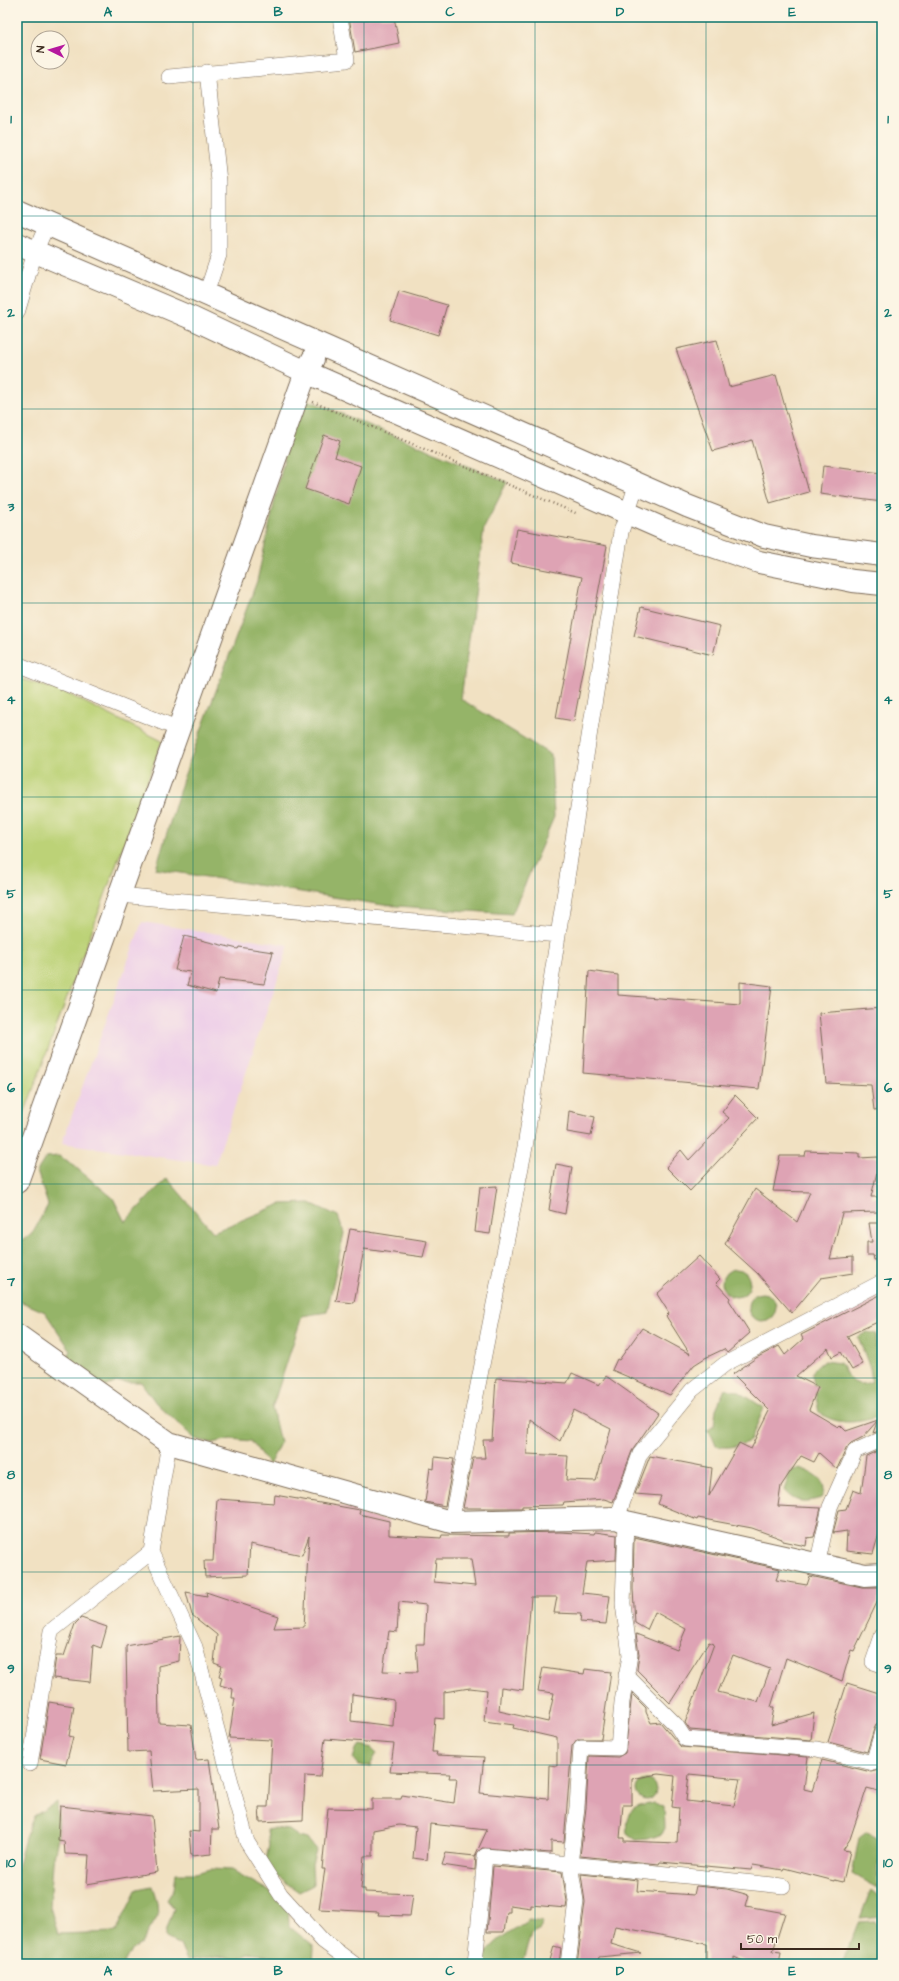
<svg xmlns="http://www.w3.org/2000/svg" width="899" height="1981" viewBox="0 0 899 1981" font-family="'Architects Daughter',sans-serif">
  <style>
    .built { fill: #eed0e8 }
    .green { fill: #bcd277; stroke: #7c7e4a }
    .forest { fill: #95b468; stroke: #686f43 }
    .building { fill: #dea3b4; fill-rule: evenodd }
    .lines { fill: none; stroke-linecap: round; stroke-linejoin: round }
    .street-casing { stroke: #7b6a57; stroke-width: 16 }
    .secondary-casing { stroke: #7b6a57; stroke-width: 24 }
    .path { stroke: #7b6a57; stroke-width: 2.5; stroke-dasharray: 1 3; stroke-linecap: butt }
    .street { stroke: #fff; stroke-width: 15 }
    .secondary { stroke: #fff; stroke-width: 22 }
    .grid { fill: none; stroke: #0f766e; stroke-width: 1; stroke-opacity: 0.55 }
    .neatline { fill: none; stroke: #0f766e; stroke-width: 1.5 }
    .grid-label { font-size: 13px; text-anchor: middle; font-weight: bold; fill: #0f766e }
  </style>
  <rect width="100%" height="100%" fill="#fcf5e5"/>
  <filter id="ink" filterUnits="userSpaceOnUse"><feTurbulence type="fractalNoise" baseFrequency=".025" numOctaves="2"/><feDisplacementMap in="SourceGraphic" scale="8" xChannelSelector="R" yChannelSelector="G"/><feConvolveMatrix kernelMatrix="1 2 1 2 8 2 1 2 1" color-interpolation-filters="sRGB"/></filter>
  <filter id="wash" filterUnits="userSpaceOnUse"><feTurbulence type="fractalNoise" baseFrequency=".012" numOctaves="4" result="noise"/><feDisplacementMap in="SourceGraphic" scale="16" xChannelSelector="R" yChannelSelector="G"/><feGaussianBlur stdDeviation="0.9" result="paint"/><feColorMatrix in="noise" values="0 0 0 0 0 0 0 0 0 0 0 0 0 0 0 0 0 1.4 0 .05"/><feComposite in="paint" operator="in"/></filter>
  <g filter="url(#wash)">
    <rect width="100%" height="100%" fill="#f1e1c2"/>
    <path class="built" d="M142,922l147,23 -74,220 -153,-22z"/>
    <path class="green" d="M17,678l47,14 98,49 -145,392z"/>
    <path class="forest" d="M298,396l209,86 -23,46 -23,171 90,56 3,62 -42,97 -129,-9 -227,-36 27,-90 74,-198z
      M59,1156l20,14 34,28 12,24 42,-44 46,54 68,-28 29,-1 28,13 6,17 -17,79 -25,4 -30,92 8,35 -11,22 -18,-24 -20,-2 -19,4 -17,-4 -39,-36 -15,-21h-24l-12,5 -41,-26 7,-10 -26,-39 -28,-12v-57l14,-8 17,-30 -11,-34 9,-14z
      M722 1283a14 14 0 1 1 28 0a14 14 0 1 1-28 0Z
      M748 1307a14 14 0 1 1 28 0a14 14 0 1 1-28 0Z
      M867,1332l10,2 -1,15 6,20v47c-23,6 -41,11 -63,-3l-7,-39 3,-6 9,-7 16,2c8,14 14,27 32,18l-2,-13 -12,-31z
      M725,1389l13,2 26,17 -14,33c-12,5 -21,8 -34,5l-4,-10 -5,-5 7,-5 2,-17z
      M799,1468c14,4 32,14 22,30 -16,5 -27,5 -37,-8l6,-17z
      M361,1745l11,3 5,5 -7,13h-11l-6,-7 3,-10z
      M636 1790a10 10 0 1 1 20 0a10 10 0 1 1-20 0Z
      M57,1802l2,30 -6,31 -3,44 8,27 58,-2 21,-43 15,-3 5,17 1,13 -17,28 -9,5 -9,15h-75l-31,-8v-88l8,-30 9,-22z
      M654,1803l10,3 1,22 -3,6 -14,5 -12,1 -9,-7c-3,-23 7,-27 27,-30z
      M275,1828l14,2 10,7 9,2 8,11 -4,14 1,21 -14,7 -31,-22 -3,-5 4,-20 -2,-15z
      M867,1832l13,7 -3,49 -25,-14 7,-36z
      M210,1869l22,1 56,32 1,24 25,21 -1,17h-21l-1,-5 -42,-6 -13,6 -19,-3 -30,5 -7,-16 -14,-7v-6l8,-24 -7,-8 7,-11 2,-16h20z
      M871,1890l11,9v18l-22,2z
      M529,1920l14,2 -3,7 -9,5 -9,30h-41c8,-22 29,-32 48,-44z
      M874,1922l8,14v28h-40l16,-41z"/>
    <g id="blocks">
      <path class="building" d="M349,17h45l5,26 -44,9z
        M399,291l48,14 -9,30 -48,-15z
        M717,340l12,47 47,-12 33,117 -39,11 -18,-63 -39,11 -37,-102z
        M324,435l16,6 -5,16 26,9 -12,38 -44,-15z
        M823,466l59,7v29l-62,-8z
        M517,529l90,17 -33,175 -18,-3 26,-141 -71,-14z
        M641,607l79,19 -7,29 -79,-19z
        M184,936l54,13 1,-2 34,5 -9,32 -45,-5 -3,14 -29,-8 4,-13 -16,-2z
        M589,971l29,4v20l122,9v-22l32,4 -13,103 -176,-16z
        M882,1008v101l-8,1 -3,-25 -45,-2 -7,-70z
        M735,1095l23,23 -68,73 -24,-24 15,-17 8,10 40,-42 -7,-6z
        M569,1111l26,6 -4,19 -24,-4z
        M806,1151l53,2v5l19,-1 -1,15 -6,25h9l-2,15 -36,1 -12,46 23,-2v16l-32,5 -29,35 -35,-40 -32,-29 30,-55 42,33 13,-30 -37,-1 7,-35h25z
        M556,1164l16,3 -7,47 -16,-4z
        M497,1186l-7,48 -15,-2 5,-45z
        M869,1223h13v36l-8,1 -1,-5h-6v-13h5z
        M350,1229l77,12 -4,16 -59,-8 -10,54 -18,-2z
        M699,1256l21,23 -4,4 14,15 -1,2 21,33 -23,20 -3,-4 -19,9 -11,7 -24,30 -58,-25 5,-11 2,1 23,-32 48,26 -24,-38 3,-3 -12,-19z
        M882,1294v26l-35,16 16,28 -11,6 -11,-18 -9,5 -4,-9 -32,28 22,11 -9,23 29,17 2,-2 6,6 32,-11 -15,17 -12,6 -4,4 -10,22 -18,-16 -5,9 -13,-6 -20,30 -3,20 43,2 -7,29 -7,1 -1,8 -24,-5v-2l-30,-11 -54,-10 -1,2 -39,-16 3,-8 -26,-2 15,-38 62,12 -3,28 30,-53 12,6 19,-38 -37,-37 23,-16 23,-12 6,9 18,-16 -2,-4z
        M572,1373l27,12 7,-9 52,37 -26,38 -19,51 -9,-3 -40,3 -1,3 -41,1v2h-59l10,-50h12l-2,-18h9l4,-62 71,5zM573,1410l38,19 -15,52 -30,-1 2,-24 -41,-2 2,-35 31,22z
        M880,1414h2v16l-9,3z
        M882,1449v74l-9,31 -27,-3 1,-20 -14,2 6,-23 7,-1 7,-19 8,3 5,-37z
        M435,1457l19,2 -9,47 -20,-4 5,-34 4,1z
        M275,1495l85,15 -1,4 30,7v14l52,3 1,-3 67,1v-3l51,-1 34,2 1,-2 22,3 -1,25 -29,2 -5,31 28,3 -4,28 -26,-2 1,-8 -27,-1 3,-16h-26l-8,93 -22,-3 -2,24 49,11 6,-29 -16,-2 5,-23 41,6 1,-5 26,3 -10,67h-24l-5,7 -8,96 -13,-1v12l-69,-5 -6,7 -1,15 -33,-5 4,-12 29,3 12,-26 -57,-6 -3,36 -14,-2 3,-31 -17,-2 -26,5v26h-9l-3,33h4v3l48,2 -3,22 -32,-1 1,-3 -60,-3 6,-40h-3l6,-61 44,1v-10h29l1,-4 52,8 3,-25h-8l1,-4 -60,-2 4,-28 -69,-5 -5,38 -15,-1 -2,44 -43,2 -1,-15h9l4,-67 -43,-2 6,-40h-3l1,-9 -13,-4 2,-8 -3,-1 3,-10 -8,-3 3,-28 -25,-20 -6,-23 21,4 -1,-4 72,24 -4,12 30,-1 5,-91 -7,19 -52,-11 -2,31 -43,2 -1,-16h9l4,-62 57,4zM436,1559h35l4,27 -41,-4zM399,1602l27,3 -2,39h-8l2,28 -35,-1 6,-40 8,1zM470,1688l17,2 -3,31 30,4 -1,3 44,10v28l-8,-1 -1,34 -68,-6 4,-36 -48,-2 1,-3h-5l3,-34 9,1v-27zM352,1694l42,6 -1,26 -42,-5z
        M634,1537l146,32 -4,11 31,5 3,-9 52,11h20v5l-28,59 -3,-1 -9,31 -56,-23 -15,49h3l-3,18 43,-12 -3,27 -121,-10 -5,-7 29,-79 -5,-2 -39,61 -33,-33 2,-16 -3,-20 41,16 9,-21 -31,-17 -8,18 -12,-7 -2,-34zM733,1655l37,14 -12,33 -40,-10z
        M81,1618l26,9 -6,21 -8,-3 -3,37 -37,-4 3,-22h8l11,-32z
        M180,1636l-1,25 -21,5 1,57 32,2 5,35 13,-1 10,70h-7l-1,25 -20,2 -2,-25 10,1v-43l-46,2 -4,-40 -21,1 -2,-106z
        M847,1683l35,11v29l-6,2 -2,4 -7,23 -39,-10z
        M632,1694l14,14v4l5,11 9,-1 21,25 127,10 -4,32 8,2 10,-31 49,12 8,-2 3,-6v28l-15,-4 -17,51 -7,11 7,1 -7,31 -8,-2v1l-51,-13 -1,2 -30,-5 -2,5 -91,-8 -1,2 -79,-8 6,-48 3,-52 29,1 7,-4zM658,1774l17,2 -3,31 7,1 -2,35 -53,-2v-3h-4l3,-33h9v-26zM689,1774l51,5 -6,27 -48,-5z
        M49,1702l25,4 -5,30 4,1 -7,27 -26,-5z
        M60,1806l92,10 5,56 -70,12 2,-29 -24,-1 -1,-13 -6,-1z
        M493,1866l69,6 5,29 -1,7 -35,-3v3l-21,-3v7h-3l-3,20h-17z
        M581,1874l57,6 -1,11 57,4 2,-9 31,3 22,6 -3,11 39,7 -12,38 8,1 -2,12h-18l-10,-3 -1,3 -16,-7v7h-28v-20l-91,-18 -4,18 30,9 -42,4 -2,7h-20l8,-62z
        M554,1946l7,2 -2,16h-10z"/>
    </g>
  </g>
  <g filter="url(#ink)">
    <use href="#blocks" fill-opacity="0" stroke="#7b6a57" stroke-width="1"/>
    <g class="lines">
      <g class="street-casing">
        <path id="street" d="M169,77l178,-17 -7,-43
          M206,294l13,-39v-74l-12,-109
          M17,313l18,-61 12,-27
          M17,664l162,65
          M130,896l428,39
          M169,1443l-18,109 44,95 52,195 34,53 42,46 31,23
          M617,1518l23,-64 52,-64 33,-26 157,-82
          M451,1522l74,-375 96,-615 16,-49
          M817,1565l13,-58 25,-56 27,-12
          M882,1636l-9,26 9,3
          M626,1675l50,50 9,14 132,10 56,14 9,-31
          M30,1764l21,-133 100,-79
          M475,1964l10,-108 85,8 7,-57 4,-60 37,1 4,-46 8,-47 -7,-51 3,-82
          M568,1964l8,-63 -6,-37 213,22"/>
      </g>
      <g class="secondary-casing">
        <path id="secondary" d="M17,211l670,295 77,30 47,10 71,9
          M17,244l177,75 112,53 360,158 93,32 94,19 29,3
          M17,1182l289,-810 7,-13
          M17,1335l152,108 282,79 166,-4 9,4 239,53 17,-1"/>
      </g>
      <path class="path" d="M313,402l265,112"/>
      <use href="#street" class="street"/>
      <use href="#secondary" class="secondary"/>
    </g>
  </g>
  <path class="grid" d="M193,17v1947M364,17v1947M535,17v1947M706,17v1947M17,216h865M17,409h865M17,603h865M17,797h865M17,990h865M17,1184h865M17,1378h865M17,1572h865M17,1765h865"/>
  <rect width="899" height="1981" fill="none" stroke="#fcf5e5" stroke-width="44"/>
  <g transform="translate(50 50) rotate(275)"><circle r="19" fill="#fcf5e5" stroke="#afa495"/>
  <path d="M0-3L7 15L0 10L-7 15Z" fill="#b5179e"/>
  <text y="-6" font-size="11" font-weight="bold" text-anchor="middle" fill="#3b2a1e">N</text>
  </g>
  <path d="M741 1943v6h118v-6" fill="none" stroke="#3b2a1e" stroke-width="2"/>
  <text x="747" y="1943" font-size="12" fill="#3b2a1e" stroke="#fcf5e5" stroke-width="3" paint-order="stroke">50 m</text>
  <rect x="22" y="22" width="855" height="1937" class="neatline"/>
  <g class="grid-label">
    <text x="108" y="16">A</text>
    <text x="278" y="16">B</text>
    <text x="450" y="16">C</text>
    <text x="620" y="16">D</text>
    <text x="792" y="16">E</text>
    <text x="11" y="123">1</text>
    <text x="888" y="123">1</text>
    <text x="11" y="317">2</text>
    <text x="888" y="317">2</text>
    <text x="11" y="511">3</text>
    <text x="888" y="511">3</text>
    <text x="11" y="704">4</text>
    <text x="888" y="704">4</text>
    <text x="11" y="898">5</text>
    <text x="888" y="898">5</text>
    <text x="11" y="1092">6</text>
    <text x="888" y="1092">6</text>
    <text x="11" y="1286">7</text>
    <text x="888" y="1286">7</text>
    <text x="11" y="1479">8</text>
    <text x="888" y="1479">8</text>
    <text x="11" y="1673">9</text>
    <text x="888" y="1673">9</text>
    <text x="11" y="1867">10</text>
    <text x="888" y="1867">10</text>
    <text x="108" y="1975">A</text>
    <text x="278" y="1975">B</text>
    <text x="450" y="1975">C</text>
    <text x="620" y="1975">D</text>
    <text x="792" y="1975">E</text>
  </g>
</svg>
